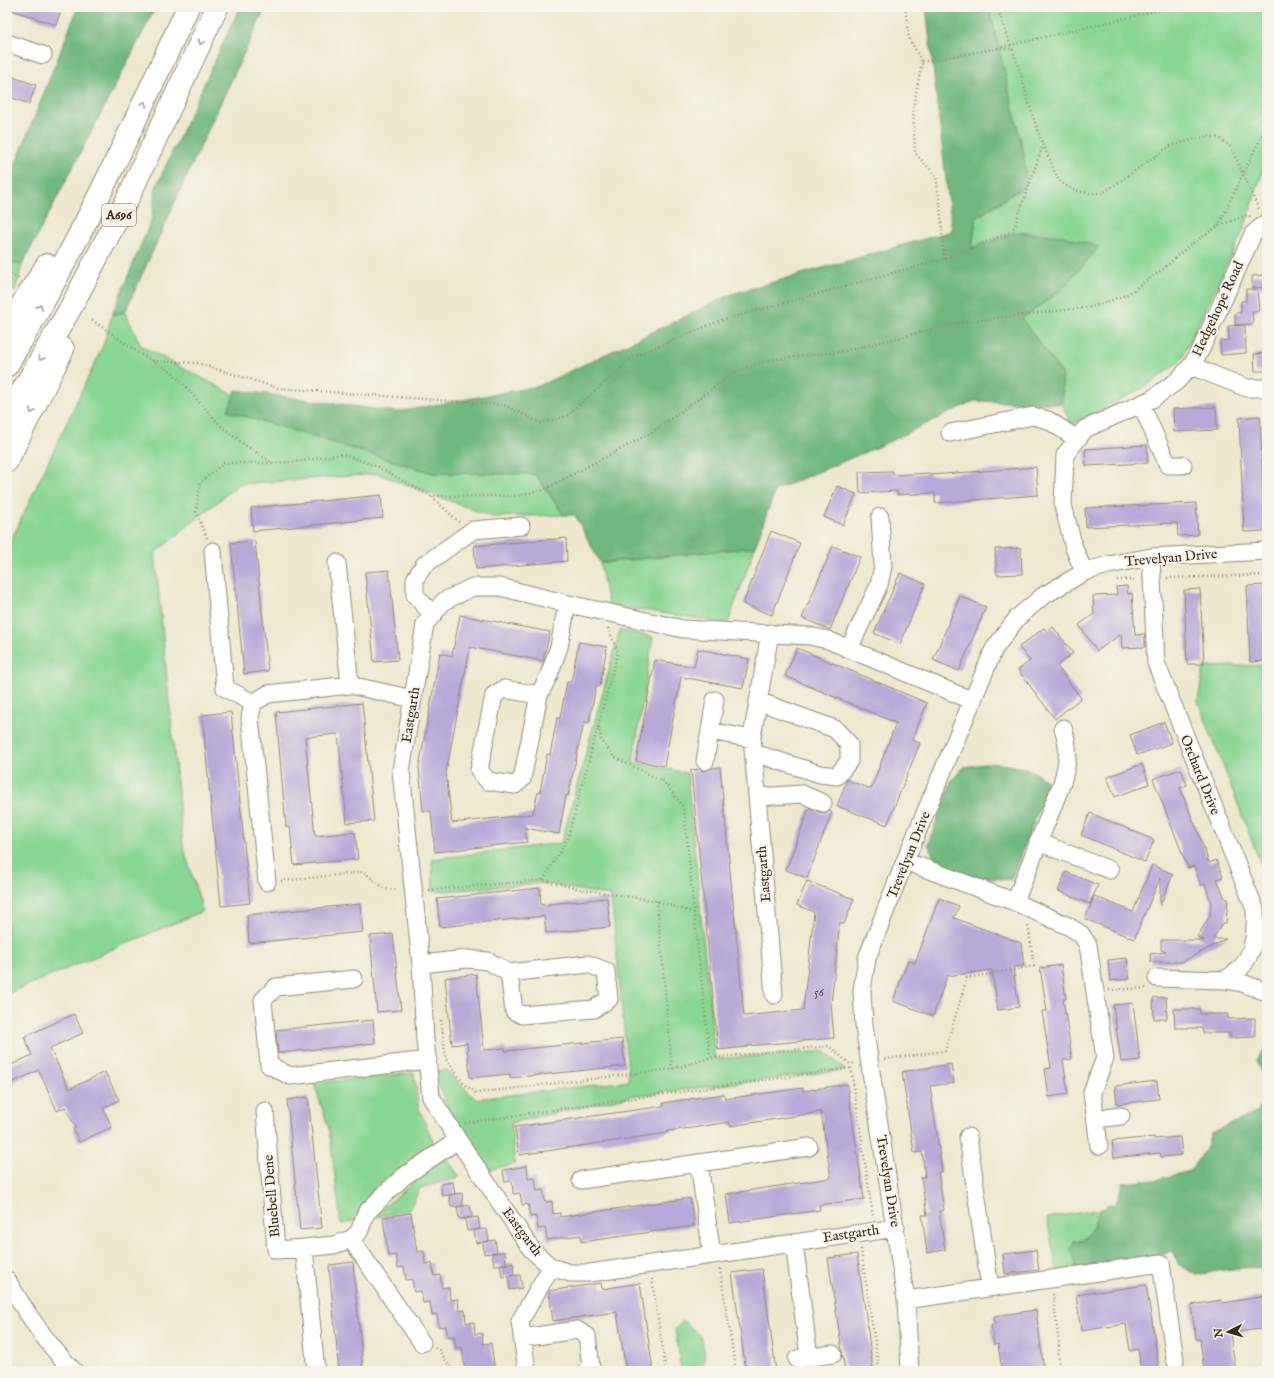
<svg xmlns="http://www.w3.org/2000/svg" width="1274" height="1378" viewBox="0 0 1274 1378" font-family="'IM FELL English',serif">
  <style>
    .green { fill: #8ad693; stroke: #628058 }
    .forest { fill: #6fb77d; stroke: #55704e }
    .building { fill: #b7a9d8 }
    .lines { fill: none; stroke-linecap: round; stroke-linejoin: round }
    .minor-casing { stroke: #948976; stroke-width: 19 }
    .highway-casing { stroke: #948976; stroke-width: 24 }
    .path { stroke: #948976; stroke-width: 2.5; stroke-dasharray: 1 3; stroke-linecap: butt }
    .minor { stroke: #fff; stroke-width: 17 }
    .highway { stroke: #fff; stroke-width: 22 }
    .oneway { stroke: #a79f9a }
    .labels { text-anchor: middle; dominant-baseline: central; stroke-width: 4; stroke-linejoin: round; paint-order: stroke }
    .number-label { font-size: 12px; fill: #5a4a4c }
    .shield { fill: #f7f3e8; stroke: #73665b; stroke-width: 1 }
    .shield-label { font-size: 13px; font-weight: bold; fill: #3b2a1e }
    .street-label { font-size: 14px; fill: #3b2a1e; stroke: #f7f3e8 }
  </style>
  <rect width="100%" height="100%" fill="#f7f3e8"/>
  <filter id="ink" filterUnits="userSpaceOnUse"><feTurbulence type="fractalNoise" baseFrequency=".025" numOctaves="2"/><feDisplacementMap in="SourceGraphic" scale="8" xChannelSelector="R" yChannelSelector="G"/><feConvolveMatrix kernelMatrix="1 2 1 2 8 2 1 2 1" color-interpolation-filters="sRGB"/></filter>
  <filter id="wash" filterUnits="userSpaceOnUse"><feTurbulence type="fractalNoise" baseFrequency=".012" numOctaves="4" result="noise"/><feDisplacementMap in="SourceGraphic" scale="16" xChannelSelector="R" yChannelSelector="G"/><feGaussianBlur stdDeviation="0.9" result="paint"/><feColorMatrix in="noise" values="0 0 0 0 0 0 0 0 0 0 0 0 0 0 0 0 0 1.4 0 .05"/><feComposite in="paint" operator="in"/></filter>
  <g filter="url(#wash)">
    <rect width="100%" height="100%" fill="#ede8ce"/>
    <path class="green" d="M989,7h278v151l-23,71 -63,131 -34,26 -76,39 -9,-21v-30l-40,-55 39,-29 38,-43 -127,1 4,-30 50,-33 -2,-30z
      M7,261l15,4 -7,27 -8,-2z
      M125,312l16,34 93,49 -6,16 205,62 102,1 29,41 -72,2 -114,-43 -139,10 -84,69 28,293 20,65 -196,83v-445l96,-203 9,-31z
      M755,547l-27,76 -120,-18 -8,-42z
      M620,630l33,7 -20,125 54,11 28,286 110,-8 20,19 -214,26 -120,27 4,41 -27,6 -38,-55 -12,-31 -2,-13 10,-1 30,29 153,-18 -18,-185 -68,-13 -110,9 -1,-33 129,-16z
      M1267,665v215l-69,-179 6,-34z
      M414,1073l5,36 15,34 -4,6 -51,34 -16,21 -8,17 -14,3 -12,-95 -15,-46z
      M446,1158l14,19 -40,11 -11,22 -32,7 7,-10 55,-46z
      M1103,1209c-12,13 -7,28 -29,32l-3,7 4,11 1,10 -19,2 -10,-53z
      M683,1321c5,5 14,10 17,15 1,3 2,7 3,10 5,18 -2,30 -22,23l-6,-40z"/>
    <path class="forest" d="M78,7h78l-134,258 -15,-4v-75z
      M240,7h26l-53,112 -88,193 -13,3 40,-97 4,-31z
      M926,7h63l35,148 2,30 -50,33 -4,30 46,-16 45,4 36,11 -38,43 -39,29 40,55v30l-88,-3 -92,44 -107,45 -20,57 -155,16 -25,-48h-11l-29,-41 -102,-1 -205,-62 8,-21 161,22 142,-26 193,-92 220,-63z
      M991,763c22,3 42,3 58,21l-38,96 -38,-4 -36,-12 -9,-20 24,-64 12,-13z
      M1267,1046v39l-11,-24z
      M1267,1088v180c-23,-2 -47,2 -70,7l-19,-11 -4,-12 -98,17 -1,-10 -4,-11 3,-7 9,-1 11,-14 3,-11 9,-9 10,-2 7,-21 33,-3 34,-9 17,-24 4,-14 47,-21z"/>
    <g id="blocks">
      <path class="building" d="M10,7h44l7,3 -5,15 -47,-16z
        M7,75l29,10 -7,19 -22,-8z
        M1267,275v12l-15,1v-12z
        M1246,289h11l2,22h-7l1,13 -18,1v-12h6v-12h5z
        M1245,325l1,28 -25,2 -1,-14 9,-1 -1,-14z
        M1267,353v18h-12l-1,-17z
        M1216,407l1,23 -43,2 -1,-23z
        M1260,416l5,115 -21,1 -5,-114z
        M1147,445l1,18 -62,3 -1,-17z
        M1036,467l2,28 -103,8v-10l-38,2v-4l-37,2 -1,-21 34,-1v4l36,-2 1,2z
        M837,486l19,8 -13,31 -19,-8z
        M381,495l2,23 -130,13 -2,-23z
        M1196,503l2,32 -20,1 -1,-13 -91,4 -1,-19z
        M771,531l29,12 -28,72 -29,-11z
        M566,538l1,23 -91,8 -2,-23z
        M255,541l13,130 -24,3 -13,-131z
        M833,546l27,11 -30,73 -28,-12z
        M1021,548l1,26 -25,1 -2,-26z
        M389,570l9,90 -24,2 -9,-90z
        M900,573l25,11 -25,60 -26,-11z
        M1265,585l2,76 -17,1 -3,-76z
        M1127,586l1,8 4,-1 3,42 10,-1v13l-23,1 -1,-14 -24,17 -18,-26 15,-11 -1,-18 24,-1 -1,-8z
        M1200,589l4,75h-17l-3,-74z
        M960,596l26,11 -27,64 -26,-11z
        M460,615l90,17 -7,29 -73,-14 -24,125 6,51 81,-9 5,-22h2l7,-38 3,1 7,-37h3l7,-36h4l8,-40 28,5 -7,39h-4l-7,37 -5,-1 -16,74 -2,-1 -7,39 -34,-6 2,14 -92,10 -4,-41h-8l-4,-44 21,-114 12,3z
        M1053,627l20,26 -16,13 24,32 -26,21 -37,-49 12,-9 -11,-14 25,-19 3,4z
        M797,648l130,55 -15,37 8,3 -33,82 -50,-19 10,-26 24,9 25,-66 -111,-47z
        M698,649l51,10 -6,29 -62,-11 -17,89 -28,-5 19,-101 39,7z
        M362,703l12,118 -27,2 -9,-89 -33,3 10,99 40,-4 3,27 -64,6 -4,-38h-4l-10,-115z
        M231,712l19,191 -29,3 -19,-191z
        M1164,722l8,21 -35,12 -7,-20z
        M1142,764l7,20 -34,13 -8,-20z
        M720,767l24,249 59,-6 11,-98 -17,-7 10,-24 47,18 -10,25 -4,-2 -9,82 3,34 -87,8v1l-29,3 -27,-280 9,-1 4,2 4,-1 4,-2z
        M1181,769l6,16 -7,3 15,38h1l13,37 7,-3 7,17 -6,2 8,20h3l-2,24h-3l-10,16h13l-44,23h-31l-1,-8 16,-2 -5,-2v-10h43l-7,-3 13,-21 1,-13 -6,-19 -4,1 -7,-19 -6,2 -35,-89z
        M809,808l10,4 6,1 4,-2 3,1 -25,66 -21,-8z
        M1090,813l64,27 -9,22 -64,-27z
        M1152,865l21,9 -13,32v-28l-26,61 -49,-20 9,-23 39,16z
        M1066,872l32,13 -8,19 -32,-13z
        M540,888l1,17 66,-7 3,29 -64,6 -2,-17 -104,11 -3,-28z
        M939,898l20,8 -5,12 67,25 3,23 -11,1 6,40 -21,3 -6,-40 -45,6 -14,40 -40,-15 15,-41 7,3z
        M360,904l3,28 -114,11 -2,-28z
        M393,934l8,76 -24,2 -7,-76z
        M1127,958l3,21 -20,2 -2,-21z
        M1061,965l5,34h-3l9,60 -9,1 5,34 -19,3 -4,-28 6,-1 -9,-57h5l-7,-43z
        M476,974l8,76 21,-2v3l117,-12 3,27 -115,12v-4l-40,4 -3,-35 -15,2 -7,-67z
        M1166,997l1,22h-13l-1,-21z
        M1133,1003l7,57 -19,2 -8,-57z
        M1174,1009h26v5h28v5l27,-1v19l-25,1v-5h-27l-1,-5h-27z
        M74,1014l9,19 -33,15 19,41 36,-17 14,28 -16,8 9,19 -33,15 -6,-13 3,-1 -11,-21 -8,4 -18,-41 -32,15v-18l25,-12 -8,-18z
        M373,1020l2,23 -97,10 -2,-23z
        M951,1064l3,19 -24,3 12,86h-4l6,38 -5,1 6,39 -18,3 -5,-38h5l-6,-38h4l-3,-25 -8,1 -12,-81z
        M1157,1081l2,18 -42,5 -2,-18z
        M847,1084l17,115 -45,6 1,5 -90,13 -4,-29 105,-16 -10,-66 -91,14 -1,-4 -37,6 -25,3v2l-148,22 -4,-28 149,-21 -1,-3 61,-9 1,5 78,-11v3z
        M308,1097l14,131 -22,2 -13,-130z
        M1154,1137v2l26,-2 2,18 -21,2 -1,-4 -46,5 -2,-17z
        M527,1166l1,13 7,-1 2,13 6,-1 2,12 7,-1 1,13 7,-1v4l130,-19 4,28 -113,16v-7l-34,5 -2,-12 -7,1 -2,-13 -6,1 -2,-13 -6,1 -2,-12 -7,1 -1,-13 -7,1 -2,-12z
        M453,1182l2,12 -13,2 -1,-12z
        M462,1193l1,13 -12,1 -2,-12z
        M470,1205l2,12 -13,2 -2,-12z
        M411,1213l6,39 7,-1 1,13 7,-1 2,13 6,-1 2,13 7,-1 1,13 8,-1 1,12 6,-1 1,13 8,-1 1,12 7,-1 1,11 8,-1 4,28h-30l-3,-24 -6,1 -2,-12 -6,1 -2,-11 -7,1 -2,-13 -5,1 -2,-13 -7,1 -2,-12 -7,1 -2,-13 -6,1 -2,-13 -6,1 -2,-13 -8,1 -5,-39z
        M478,1217l2,12 -13,2 -2,-12z
        M487,1229l2,12 -13,2 -2,-13z
        M495,1240l2,12 -13,2 -1,-12z
        M1036,1250l3,20 -34,4 -2,-20z
        M505,1252l1,12 -12,1 -2,-12z
        M857,1254l9,62 7,55h-28l-2,-14 -15,-99z
        M353,1262l10,109h-24l-10,-106z
        M513,1263l1,12 -12,2 -2,-12z
        M762,1269l14,102h-30l-14,-98z
        M520,1275l2,13 -12,2 -2,-14z
        M601,1283l1,6 38,-6 13,88h-27l-9,-59 -64,9 -4,-30z
        M1146,1285l6,36 7,50h-18l-3,-22 -8,2 -4,-27 -45,7 -5,-36z
        M1267,1296v32l-37,5 6,38h-32l-4,-32h-4l-5,-34 31,-5 1,3z
        M1036,1310l8,61h-42l-4,-27 -4,1 -3,-21h4l-1,-8z"/>
    </g>
  </g>
  <g filter="url(#ink)">
    <use href="#blocks" fill-opacity="0" stroke="#948976" stroke-width="1"/>
    <g class="lines">
      <g class="minor-casing">
        <path id="minor" d="M7,43l36,12
          M1191,366l56,22h20
          M1141,404l27,61h15
          M950,433l83,-17 15,4 29,19
          M213,551l12,137 28,15
          M1151,557l5,106 99,246c1,21 0,43 -15,60 -4,4 -10,7 -15,11
          M337,563l13,122
          M1084,572l-10,-24 -11,-43 2,-50 20,-26 67,-30 25,-18 14,-15 10,-17 52,-115 14,-12
          M433,615l-18,-20v-16l9,-14 49,-35 48,-4
          M770,633l-18,104 22,258
          M849,649l30,-64 4,-19 -3,-49
          M539,695l-17,84 -7,6 -27,-4 -9,-11 15,-75 10,-6 35,6 10,-20 10,-28 8,-43
          M710,731l42,8
          M754,753l66,21 17,2 12,-15v-17l-14,-15 -77,-28
          M705,761l10,-61
          M758,797l44,-3 21,9
          M1038,842l72,28
          M905,861l110,41 53,24 13,8 7,11 17,113 -13,34 7,54
          M267,882l-17,-164 3,-15 15,-9 82,-9 63,14
          M1015,902l47,-119c6,-21 8,-34 1,-55
          M421,964l46,-5 21,2 21,12
          M588,964l18,7 3,28 -15,10 -72,6 -8,-4 -5,-38z
          M1157,978l68,2 17,3 22,8
          M354,979l-78,8 -13,13 6,65 21,11 138,-16
          M265,1111l11,139 28,-2 12,123
          M1096,1119l25,-3
          M968,1137l22,151
          M699,1163l13,92
          M581,1180l228,-33
          M896,1228l-306,45h-20l-19,-6 -19,-17 -74,-110 -27,-43 -6,-58 -4,-75 -20,-193 24,-147 19,-23 29,-14h27l64,16 119,26 126,7 19,4 145,61
          M351,1239l71,104
          M794,1243l15,114
          M304,1248l30,-3 17,-6 8,-7 7,-19 16,-16 21,-20 55,-37
          M7,1280c19,32 40,65 67,91
          M906,1300l255,-37 14,97
          M522,1338l55,-8 10,6 4,31 -4,4
          M797,1359l36,-5
          M527,1371l-7,-50 31,-54
          M910,1371l-4,-71 -42,-274 -2,-36 5,-32 38,-97 89,-212 23,-31 26,-22 41,-24 24,-7 43,-8 116,-6"/>
      </g>
      <g class="highway-casing">
        <path id="highway" d="M7,328l40,-63
          M7,365c69,-115 125,-236 181,-358
          M7,417l63,-108 57,-109 90,-193
          M7,461l56,-112"/>
      </g>
      <path class="path" d="M905,7l4,31 13,24 -9,47 2,44 21,23 4,28 4,55
        M997,7l15,42
        M1002,47l171,-40
        M922,62l76,-14 14,1c8,18 12,39 18,58 6,19 12,37 21,55 2,6 5,15 9,19 12,11 28,13 43,12l67,-47 37,-10 12,2 12,9 28,63
        M1218,226l49,-101
        M7,272l12,6
        M92,320l47,33 34,20 49,54 24,19 27,17 30,-2 39,-7 34,12 55,30h86l26,-6 108,-57 83,-60 34,-13 77,-9 117,-29 130,-15 36,-13 35,-25 23,-21 32,-22 29,-11 4,2
        M153,361l44,2 81,25 226,17 37,18 26,-7 66,-59 86,-36 225,-62 69,-28 30,-86
        M432,497l27,25
        M207,538l-11,-26 4,-29 24,-20h49
        M1167,578l100,-3
        M1117,580h19
        M608,628l10,24 -20,73 3,15 13,17 49,24 19,24 3,12 9,96 16,145
        M543,880l25,-42 30,-112
        M281,881l83,-9 21,17 13,1
        M429,890l114,-10 37,9 77,12 37,12
        M657,901l15,168
        M1109,990l37,-2
        M441,1020l5,39 18,25 12,9 196,-24 38,-11 119,-12 21,18 4,-1
        M885,1059l60,-8 22,-73 67,-12 -6,-41
        M851,1068l22,149
        M465,1123l164,-24 222,-31
        M861,1249l18,122
        M720,1269l16,102
        M652,1279l14,92
        M1053,1294l6,50 -1,27
        M435,1348l4,2 14,21
        M1111,1371h2"/>
      <use href="#minor" class="minor"/>
      <use href="#highway" class="highway"/>
    </g>
    <defs><path id="oneway-chevron" d="M-2-3.5L2.5 0L-2 3.5" fill="none" stroke-width="1.6" stroke-linecap="round" stroke-linejoin="round"/></defs>
    <g class="oneway">
      <use href="#oneway-chevron" transform="translate(201 42) rotate(114)"/>
      <use href="#oneway-chevron" transform="translate(144 104) rotate(-65)"/>
      <use href="#oneway-chevron" transform="translate(40 307) rotate(-61)"/>
      <use href="#oneway-chevron" transform="translate(41 358) rotate(120)"/>
      <use href="#oneway-chevron" transform="translate(32 411) rotate(116)"/>
    </g>
  </g>
  <g class="labels">
    <g class="number-label">
      <text x="819" y="992">56</text>
    </g>
    <rect class="shield" x="102" y="204" width="34" height="22" rx="3"/>
    <g class="shield-label">
      <text x="119" y="215">A696</text>
    </g>
    <g class="street-label">
      <text transform="translate(1218 309) rotate(-65)">Hedgehope Road</text>
      <text transform="translate(1171 558) rotate(-5)">Trevelyan Drive</text>
      <text transform="translate(411 715) rotate(-81)">Eastgarth</text>
      <text transform="translate(1200 775) rotate(68)">Orchard Drive</text>
      <text transform="translate(909 855) rotate(-68)">Trevelyan Drive</text>
      <text transform="translate(764 874) rotate(-95)">Eastgarth</text>
      <text transform="translate(888 1181) rotate(81)">Trevelyan Drive</text>
      <text transform="translate(272 1196) rotate(-95)">Bluebell Dene</text>
      <text transform="translate(522 1232) rotate(53)">Eastgarth</text>
      <text transform="translate(851 1234) rotate(-8)">Eastgarth</text>
    </g>
  </g>
  <rect width="1274" height="1378" fill="none" stroke="#f7f3e8" stroke-width="24"/>
  <g transform="translate(1228 1332) rotate(264)" stroke="#f7f3e8" stroke-width="3" paint-order="stroke">
  <path d="M0-3L7 15L0 10L-7 15Z" fill="#3b2a1e"/>
  <text y="-6" font-size="11" font-weight="bold" text-anchor="middle" fill="#3b2a1e">N</text>
  </g>
</svg>
